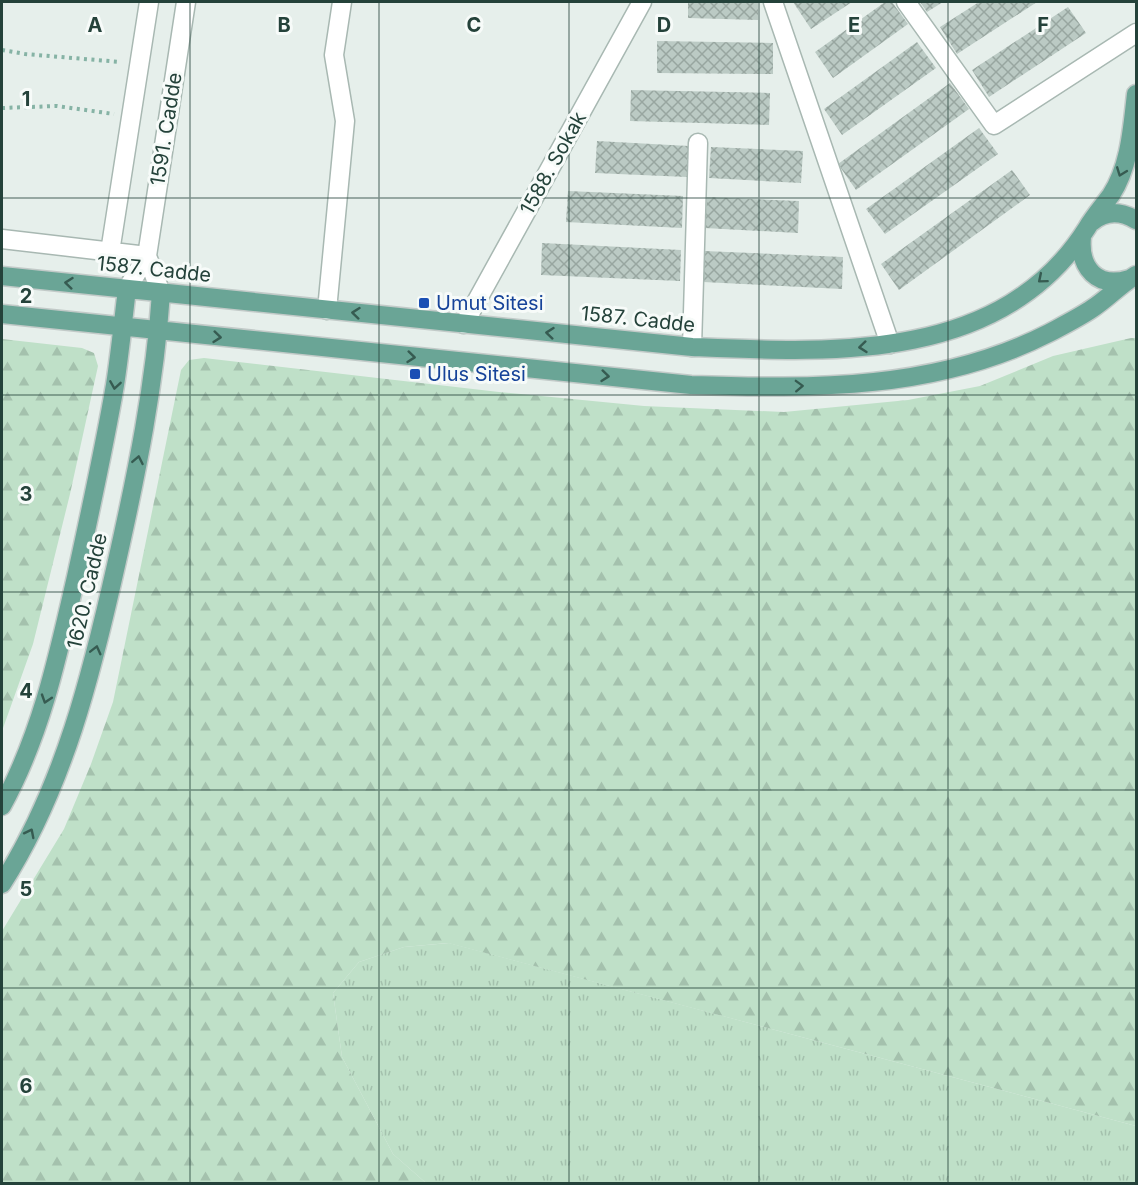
<svg xmlns="http://www.w3.org/2000/svg" width="1138" height="1185" viewBox="0 0 1138 1185" font-family="Inter,sans-serif">
  <style>
    .grass { fill: url(#grass-tufts) }
    .forest { fill: url(#forest-firs) }
    .building { fill: url(#building-cross-hatch) }
    .lines { fill: none; stroke-linecap: round; stroke-linejoin: round }
    .minor-casing { stroke: #a8b8b2; stroke-width: 21 }
    .major-casing { stroke: #c2cac8; stroke-width: 21 }
    .path { stroke: #86b3a5; stroke-width: 4; stroke-dasharray: 3 4.5; stroke-linecap: butt }
    .minor { stroke: #fff; stroke-width: 18 }
    .major { stroke: #6aa596; stroke-width: 18 }
    .oneway { stroke: #365b51 }
    .grid { fill: none; stroke: #24423a; stroke-width: 1.5; stroke-opacity: 0.55 }
    .transit-dot { fill: #1a4fb4; stroke: #f7fbf9; stroke-width: 2 }
    .labels { text-anchor: middle; dominant-baseline: central; stroke-width: 6; stroke-linejoin: round; paint-order: stroke }
    .street-label { font-size: 20px; fill: #24423a; stroke: #f7fbf9 }
    .transit-label { font-size: 20px; fill: #164399; stroke: #f7fbf9; text-anchor: start }
    .grid-label { font-size: 20px; text-anchor: middle; font-weight: bold; fill: #24423a; stroke: #f7fbf9; stroke-width: 6; stroke-linejoin: round; paint-order: stroke }
  </style>
  <defs>
    <pattern id="grass-tufts" width="24" height="20" patternUnits="userSpaceOnUse" patternTransform="scale(1.5)"><rect width="24" height="20" fill="#bfe0c8"/><path d="M3 7l-1-3M5 7V3M7 7l1-3M15 17l-1-3M17 17v-4M19 17l1-3" fill="none" stroke="#a4c1ad"/></pattern>
    <pattern id="forest-firs" width="22" height="20" patternUnits="userSpaceOnUse" patternTransform="scale(1.5)"><rect width="22" height="20" fill="#bfe0c8"/><path d="M5 1l3.5 6h-7zM16 11l3.5 6h-7z" fill="#a4c1ad"/></pattern>
    <pattern id="building-cross-hatch" width="8" height="8" patternUnits="userSpaceOnUse" patternTransform="scale(1.5)"><rect width="8" height="8" fill="#bbcac4"/><path d="M0 0l8 8M0 8l8-8" fill="none" stroke="#98a6a0"/></pattern>
  </defs>
  <rect width="100%" height="100%" fill="#e6efeb"/>
  <path class="grass" d="M449,943l687,183v57h-710l-33,-29 -51,-97 -9,-64 26,-31 45,-15z"/>
  <path class="forest" d="M1131,338h5v788l-688,-183 -44,4 -45,15 -26,31 9,64 51,97 33,29h-424v-252l62,-102 27,-65 22,-62 68,-332 8,-10 15,-2 295,34 145,14 140,6 124,-12 72,-14 73,-30z
    M2,339l80,9 12,5 4,13 -28,128 -37,150 -31,87z"/>
  <path class="building" d="M688,2h70v18l-70,-2z
    M793,2h59l-41,27z
    M885,2h7l16,22 -75,54 -18,-26z
    M920,2h23l-16,10z
    M979,2h58l-80,52 -17,-27z
    M1068,7l18,26 -97,64 -17,-27z
    M657,41l116,2v31l-116,-1z
    M917,42l19,26 -94,67 -18,-26z
    M950,83l19,26 -113,81 -18,-26z
    M631,90l139,3 -1,32 -139,-4z
    M979,128l19,26 -113,80 -19,-25z
    M597,141l92,5 -2,31 -92,-4z
    M711,147l92,4 -2,32 -92,-5z
    M1012,170l18,25 -131,95 -18,-26z
    M568,191l115,5 -1,32 -116,-6z
    M707,197l92,4 -1,32 -93,-5z
    M542,243l139,7 -1,31 -139,-6z
    M704,251l139,6 -1,32 -139,-7z"/>
  <g class="lines">
    <g class="minor-casing">
      <path id="minor" d="M773,2l117,342
        M906,2l88,123 142,-92
        M2,239l145,17
        M110,252l39,-250
        M147,256l14,37
        M127,289l20,-33 39,-254
        M327,310l18,-189 -11,-66 8,-53
        M464,324l178,-322
        M692,347l6,-204"/>
    </g>
    <g class="major-casing">
      <path id="major" d="M1092,222c14,-12 29,-11 44,-2
        M1082,237c-3,31 15,52 47,42
        M2,276l690,71c139,6 310,16 395,-119 7,-12 16,-22 24,-33 19,-29 21,-67 25,-101
        M2,314l689,71c123,4 246,5 358,-52 15,-8 31,-16 44,-25 15,-10 28,-24 43,-33
        M2,806c39,-71 56,-150 74,-229 14,-64 28,-128 39,-192 5,-32 8,-64 12,-96
        M2,884c62,-97 90,-211 115,-323 20,-89 38,-177 44,-268"/>
    </g>
    <path class="path" d="M2,50l23,4 95,8
      M2,108l55,-2 57,8"/>
    <use href="#minor" class="minor"/>
    <use href="#major" class="major"/>
  </g>
  <defs><path id="oneway-chevron" d="M-2-3.5L2.5 0L-2 3.5" fill="none" stroke-width="1.6" stroke-linecap="round" stroke-linejoin="round" transform="scale(1.5)"/></defs>
  <g class="oneway">
    <use href="#oneway-chevron" transform="translate(1121 172) rotate(111)"/>
    <use href="#oneway-chevron" transform="translate(1042 279) rotate(140)"/>
    <use href="#oneway-chevron" transform="translate(69 283) rotate(-174)"/>
    <use href="#oneway-chevron" transform="translate(356 313) rotate(-174)"/>
    <use href="#oneway-chevron" transform="translate(550 333) rotate(-174)"/>
    <use href="#oneway-chevron" transform="translate(217 337) rotate(6)"/>
    <use href="#oneway-chevron" transform="translate(863 347) rotate(174)"/>
    <use href="#oneway-chevron" transform="translate(411 357) rotate(6)"/>
    <use href="#oneway-chevron" transform="translate(605 376) rotate(6)"/>
    <use href="#oneway-chevron" transform="translate(115 385) rotate(99)"/>
    <use href="#oneway-chevron" transform="translate(799 386) rotate(-2)"/>
    <use href="#oneway-chevron" transform="translate(138 460) rotate(-79)"/>
    <use href="#oneway-chevron" transform="translate(96 650) rotate(-76)"/>
    <use href="#oneway-chevron" transform="translate(46 699) rotate(108)"/>
    <use href="#oneway-chevron" transform="translate(30 833) rotate(-63)"/>
  </g>
  <path class="grid" d="M190,2v1182M379,2v1182M569,2v1182M759,2v1182M948,2v1182M2,198h1134M2,395h1134M2,592h1134M2,790h1134M2,988h1134"/>
  <g class="transit-dot">
    <rect x="418" y="297" width="12" height="12" rx="3"/>
    <rect x="409" y="368" width="12" height="12" rx="3"/>
  </g>
  <g class="labels">
    <g class="street-label">
      <text transform="translate(166 129) rotate(-81)">1591. Cadde</text>
      <text transform="translate(553 163) rotate(-61)">1588. Sokak</text>
      <text transform="translate(154 269) rotate(6)">1587. Cadde</text>
      <text transform="translate(638 319) rotate(6)">1587. Cadde</text>
      <text transform="translate(87 591) rotate(-77)">1620. Cadde</text>
    </g>
    <g class="transit-label">
      <text x="436" y="303">Umut Sitesi</text>
      <text x="427" y="374">Ulus Sitesi</text>
    </g>
  </g>
  <g class="grid-label">
    <text x="95" y="32">A</text>
    <text x="284" y="32">B</text>
    <text x="474" y="32">C</text>
    <text x="664" y="32">D</text>
    <text x="854" y="32">E</text>
    <text x="1043" y="32">F</text>
    <text x="26" y="106">1</text>
    <text x="26" y="303">2</text>
    <text x="26" y="501">3</text>
    <text x="26" y="698">4</text>
    <text x="26" y="896">5</text>
    <text x="26" y="1093">6</text>
  </g>
  <rect width="1138" height="1185" fill="none" stroke="#24423a" stroke-width="6"/>
</svg>
